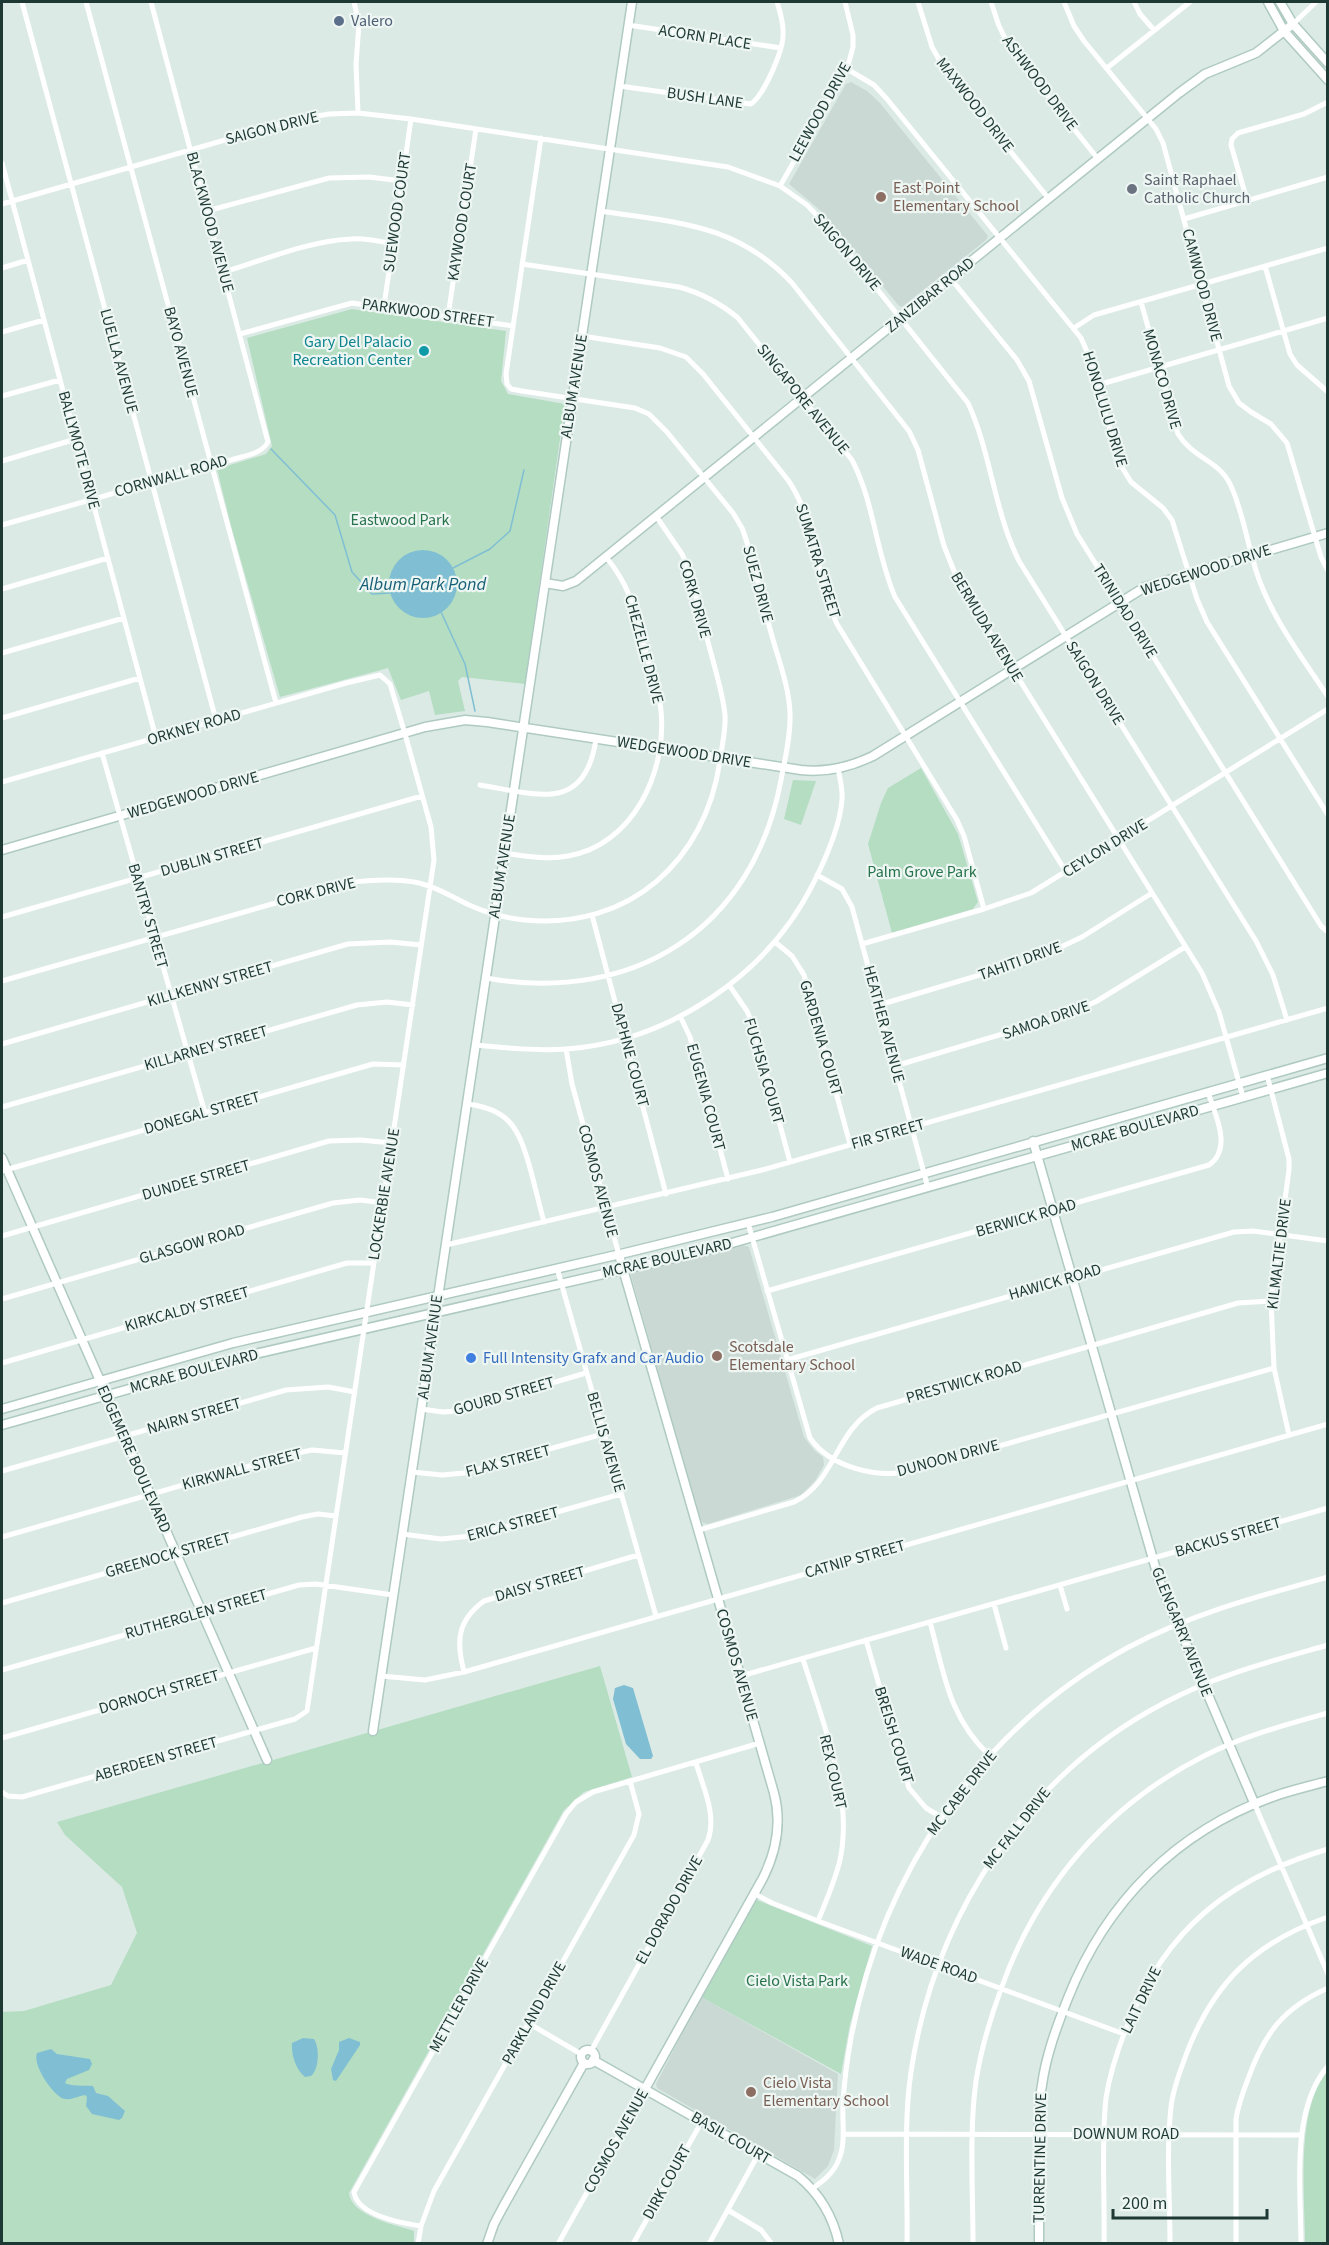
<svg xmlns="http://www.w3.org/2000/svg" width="1329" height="2245" viewBox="0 0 1329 2245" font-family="'Source Sans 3',sans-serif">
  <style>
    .built { fill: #cbd9d4 }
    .green { fill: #b4ddc2 }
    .water { fill: #80bfd3 }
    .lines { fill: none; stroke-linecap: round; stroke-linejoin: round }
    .stream { stroke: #80bfd3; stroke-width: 1.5 }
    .secondary-casing { stroke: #afcac2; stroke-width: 11 }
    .street { stroke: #fff; stroke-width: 5 }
    .secondary { stroke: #fff; stroke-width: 8 }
    .service-dot { fill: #5c6f8a; stroke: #edf6f2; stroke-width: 2 }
    .worship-dot { fill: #6b7280; stroke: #edf6f2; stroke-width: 2 }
    .education-dot { fill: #8d6e63; stroke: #edf6f2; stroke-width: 2 }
    .culture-dot { fill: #0f9aa8; stroke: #edf6f2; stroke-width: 2 }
    .shop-dot { fill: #3f7fe0; stroke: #edf6f2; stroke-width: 2 }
    .labels { text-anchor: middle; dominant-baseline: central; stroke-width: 4.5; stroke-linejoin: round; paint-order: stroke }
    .service-label { font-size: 16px; fill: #4e5e75; stroke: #edf6f2; text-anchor: start }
    .street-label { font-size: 16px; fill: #1e3934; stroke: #edf6f2 }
    .worship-label { font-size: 16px; fill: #5b616d; stroke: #edf6f2; text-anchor: start }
    .education-label { font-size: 16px; fill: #785e54; stroke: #edf6f2; text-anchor: start }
    .culture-label { font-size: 16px; fill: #0d838f; stroke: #edf6f2; text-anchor: end }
    .park-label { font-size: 16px; fill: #26724a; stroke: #edf6f2 }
    .shop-label { font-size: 16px; fill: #366cbe; stroke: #edf6f2; text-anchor: start }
    .water-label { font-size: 18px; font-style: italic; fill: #165f77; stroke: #edf6f2 }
  </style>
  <rect width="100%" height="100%" fill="#dceae5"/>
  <path class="built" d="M851,82l16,9 13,12 108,133 -2,4 -84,67 -3,-1 -78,-95 -32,-27 57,-100z
    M743,1245l6,2 55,190 11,14 8,6 1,8 -9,16 -14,14 -93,29 -5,-1 -5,-9 -67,-239 1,-3z
    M701,1997l137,77 -4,76 -6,16 -13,13 -158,-91 -1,-4z"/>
  <path class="green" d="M352,309l154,22 -5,50 7,13 57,10 -40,280 -63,-7 -4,4 7,30 -30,4 -6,-24 -28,9 -13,-32 -108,29 -49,-171 -14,-57 49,-15 6,-8 -25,-108z
    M921,768l37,66 20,68 -5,7 -81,24 -24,-89 13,-41 7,-15z
    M793,780l23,1 -15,44 -17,-6z
    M600,1666l32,111 -48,15 -20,18 -215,383c2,23 47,32 65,38v12h-412v-231l22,-1 87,-26 26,-52 -15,-46 -57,-52 -8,-13z
    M757,1900l115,46 -22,78 -9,50 -140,-77 53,-95z
    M1327,2072v171l-22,1c0,-49 -10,-133 22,-172z"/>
  <path class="water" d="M389 584a34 34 0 1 1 68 0a34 34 0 1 1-68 0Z
    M624,1685l9,3 20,68 -2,3h-11l-14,-15 -13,-45 2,-11z
    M303,2038l11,1c6,9 5,30 -3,37l-6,1c-9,-7 -14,-22 -13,-34z
    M349,2038l11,4v3l-24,36 -3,-1 -2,-11 8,-19v-8z
    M51,2049l6,5 33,5 2,5 -3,6 -22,9 -2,4c8,4 19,2 28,3l3,7 12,3 17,15 -3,7 -3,2 -27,-6 -6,-8 1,-9 -2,-2c-7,1 -13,5 -20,4 -11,-2 -33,-34 -28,-46z"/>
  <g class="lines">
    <path class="stream" d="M271,449l64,66 17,57 20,22 19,-1
      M453,568l37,-19 20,-18 14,-61
      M441,612l24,52 10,47"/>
    <g class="secondary-casing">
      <path id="secondary" d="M1268,2l16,29 44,49
        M1280,2l13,22 35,39
        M545,583l18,3 13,-5 603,-488 26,-19 51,-21 37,-29
        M2,850l423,-123 40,-7 22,2 314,48c26,3 49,-3 72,-14l272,-169 183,-54
        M1033,1141l126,439 96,225
        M2,1158l265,602
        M619,1255l155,538c8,30 3,57 -11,85l-118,211
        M2,1409l231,-66 392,-90 147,-36 556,-159
        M2,1425l240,-68 462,-106 624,-178
        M373,1731l259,-1729
        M581 2057a7 7 0 1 1 14 0a7 7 0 1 1-14 0Z
        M593,2060l205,116c22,18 35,40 41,68
        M487,2244l7,-20 9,-17 81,-144
        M1039,2244c0,-32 0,-64 0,-96 0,-21 -1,-42 3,-63 4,-30 15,-59 26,-87 38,-96 108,-167 207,-202 17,-6 35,-10 53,-15"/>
    </g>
    <path class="street" d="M22,2l194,718
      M86,2l190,701
      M354,2l5,22 -3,40 2,49
      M918,2l14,45 14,25 103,127
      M991,2l8,24 12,24 87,109
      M1064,2l10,24 10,15 72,88 7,14 66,243 10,17 12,9 20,12 16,19 34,114 7,14
      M1134,2l6,12 14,16
      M1293,24l23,-22
      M628,25l153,23
      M1107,68l83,-66
      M847,69l27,16 13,14 194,239 8,18 31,108 11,18 32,26 9,12 25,79 10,23 121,193
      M619,86l132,18c13,-9 32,-53 32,-69 1,-12 -3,-23 -6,-33
      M2,163l154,575
      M780,186l67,-117 6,-22v-12l-8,-33
      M1247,200l-16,-55 1,-6 6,-6 66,-19 24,-12
      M2,204l293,-84 34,-6 29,-1 53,6 317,48 52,19 27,19 19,20 142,178c23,50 26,108 51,158l237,380 17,34 14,45
      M207,211l122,-33 40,-1 33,4
      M601,211c75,12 135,12 191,72l117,148 9,19 26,96 14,35 244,392 17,39 24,85
      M1184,219l144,-42
      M522,264l157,23c22,6 41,16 59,31l114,142c22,42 24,93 43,137l171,275
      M1265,266l25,88 7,11 31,27
      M2,268l26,-8
      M224,272c40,-12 84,-31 127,-33 14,-1 28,2 42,5
      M951,279l66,81 12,21 33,117 15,36 244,392 7,6
      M1141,302l37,132c15,24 41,27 52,50 14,28 18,67 30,98 15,40 44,78 68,115
      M384,306l27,-187
      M448,316l28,-187
      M1074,328l20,-13 234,-67
      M2,332l42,-12
      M240,334l112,-31 161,23
      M582,336l78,12 26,9 17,17 85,106c29,42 28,98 49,144l120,196 7,16 20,73
      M1098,385l230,-67
      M2,396l58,-16
      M2,461l74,-22
      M2,525l229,-65c12,-4 31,-6 37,-18l-117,-440
      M2,589l106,-31
      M2,653l122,-35
      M2,718l138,-40
      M102,753l103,360
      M2,782l344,-99 34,-8 10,9 15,50 26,93 3,33 -127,851 -12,8 -273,78 -14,-1 -6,-4
      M480,785c56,9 105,29 116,-46
      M504,853c22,3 43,7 64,3 65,-11 99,-84 93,-145 -2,-19 -10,-39 -15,-58 -11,-39 -13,-63 -40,-96
      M817,875l25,14 10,18 76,281
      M592,915l74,279
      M2,917l420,-121
      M775,942l17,14 12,19 46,169
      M862,944l122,-35 47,-16 297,-184
      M486,978c147,26 267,-48 295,-198 4,-21 10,-45 9,-67 -1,-28 -13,-57 -20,-84 -9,-34 -16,-69 -28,-101l-9,-15 -66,-81 -18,-18 -14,-6 -113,-17 -11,-2 -4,-5 -1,-10 35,-236
      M2,981l344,-98c24,-3 50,-5 73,0 18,4 33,14 50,22 18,8 36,13 56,15 104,10 181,-59 195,-160 2,-15 6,-30 5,-45 -2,-20 -8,-39 -13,-58 -8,-30 -16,-61 -25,-92l-5,-11 -26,-38
      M729,985l18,26 7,17 36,134
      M879,1005l161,-48 42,-20 70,-44
      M680,1016l10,21 38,142
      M2,1044l346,-100 42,-2 31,3
      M476,1045c30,3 61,6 91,4 103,-8 201,-74 247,-167 11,-22 26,-57 28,-82 1,-10 -2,-21 -4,-32
      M566,1049l6,35 47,171
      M895,1066l175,-52 27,-13 88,-54
      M1267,1075l22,84v11l-18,131 3,67 15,67
      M467,1104c43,5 52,25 63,64 5,18 9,36 14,54
      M2,1107l355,-102 30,-3 26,3
      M2,1171l371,-107 31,1
      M748,1223l62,215c20,29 67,41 101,33l363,-103
      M2,1236l327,-95 31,-1 32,3
      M446,1245l316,-75 566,-162
      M557,1268l99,348
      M767,1291l442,-126c24,-17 6,-50 -1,-73
      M2,1299l331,-96 27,-3 24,3
      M787,1360l447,-128 19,-1 75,10
      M2,1363l345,-100h27
      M421,1409l22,3 13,-1 130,-38
      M2,1471l284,-81 42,-3 27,5
      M412,1472l30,3 22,-2 139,-39
      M699,1530l95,-28c42,-20 41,-73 83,-94l361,-105 33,-2
      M402,1534l39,5 31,-3 149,-42
      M2,1537l286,-82 24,-5 33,3
      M1060,1585l7,24
      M2,1603l300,-86 16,-3 18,2
      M994,1604l12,44
      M930,1622c14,51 19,96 59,133
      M866,1640l43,148 17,20 15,9
      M803,1659c19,62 51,136 37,201 -5,21 -14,41 -22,61
      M2,1670l297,-85 17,-1 77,11
      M464,1672c-8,-31 -7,-51 20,-71l154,-46
      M381,1676l44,4 39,-8 864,-248
      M741,1676l587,-168
      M2,1738l314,-90
      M1255,1805l73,169
      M755,1894l17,9 46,18 306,113
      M528,2023l53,31
      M591,2051l117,-211c9,-25 -5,-53 -12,-77
      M843,2134l458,1
      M812,2189c11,-8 22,-16 27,-30 7,-16 3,-37 4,-54 1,-22 4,-45 8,-67 31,-164 129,-310 276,-390 64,-34 132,-52 201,-71
      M728,2210l33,20 11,14
      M421,2226c-20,-3 -64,-11 -67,-34l212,-378 10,-12 17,-10 167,-49
      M418,2244l3,-18 13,-35 200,-356 5,-21 -9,-33
      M558,2244l87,-155
      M633,2244l69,-123
      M709,2244l50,-91
      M907,2244c1,-55 -4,-119 4,-172 23,-155 115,-298 255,-370 51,-27 106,-41 162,-57
      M973,2244c0,-52 -4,-113 3,-163 5,-32 14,-62 25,-92 36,-102 106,-184 203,-233 39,-20 81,-31 124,-43
      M1104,2244c1,-46 -3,-101 2,-146 4,-25 12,-50 22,-74 38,-95 102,-146 200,-175
      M1170,2244c0,-45 -4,-92 1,-137 2,-19 9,-35 15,-52 27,-72 69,-113 142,-138
      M1236,2244v-125c2,-14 7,-27 12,-40 16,-45 35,-71 80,-91
      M1301,2244c0,-55 -11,-134 27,-178"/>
    <use href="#secondary" class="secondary"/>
  </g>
  <circle class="service-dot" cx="339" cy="21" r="6"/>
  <circle class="worship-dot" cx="1132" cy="189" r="6"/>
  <g class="education-dot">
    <circle cx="881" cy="197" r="6"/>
    <circle cx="717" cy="1356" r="6"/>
    <circle cx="751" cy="2092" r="6"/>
  </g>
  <circle class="culture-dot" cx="424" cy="351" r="6"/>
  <circle class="shop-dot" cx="471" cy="1358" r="6"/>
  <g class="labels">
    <g class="service-label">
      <text x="351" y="21">Valero</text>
    </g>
    <g class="street-label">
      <text transform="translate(705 37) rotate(9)">ACORN PLACE</text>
      <text transform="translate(1040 83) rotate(53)">ASHWOOD DRIVE</text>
      <text transform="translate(705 98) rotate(8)">BUSH LANE</text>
      <text transform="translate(975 105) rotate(52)">MAXWOOD DRIVE</text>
      <text transform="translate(820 112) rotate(-61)">LEEWOOD DRIVE</text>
      <text transform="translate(272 128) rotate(-14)">SAIGON DRIVE</text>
      <text transform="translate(397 212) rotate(-82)">SUEWOOD COURT</text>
      <text transform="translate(210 222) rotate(75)">BLACKWOOD AVENUE</text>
      <text transform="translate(462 222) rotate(-81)">KAYWOOD COURT</text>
      <text transform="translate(847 252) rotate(50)">SAIGON DRIVE</text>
      <text transform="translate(1202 285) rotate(75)">CAMWOOD DRIVE</text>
      <text transform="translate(930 295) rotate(-39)">ZANZIBAR ROAD</text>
      <text transform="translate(428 313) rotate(8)">PARKWOOD STREET</text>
      <text transform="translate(181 352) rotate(75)">BAYO AVENUE</text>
      <text transform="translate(119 361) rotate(75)">LUELLA AVENUE</text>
      <text transform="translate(1162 379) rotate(74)">MONACO DRIVE</text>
      <text transform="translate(574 386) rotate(-81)">ALBUM AVENUE</text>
      <text transform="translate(803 399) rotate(51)">SINGAPORE AVENUE</text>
      <text transform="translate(1105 409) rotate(73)">HONOLULU DRIVE</text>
      <text transform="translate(79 450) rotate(75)">BALLYMOTE DRIVE</text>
      <text transform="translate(171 476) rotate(-16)">CORNWALL ROAD</text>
      <text transform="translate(818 561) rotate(73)">SUMATRA STREET</text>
      <text transform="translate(1206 570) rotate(-18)">WEDGEWOOD DRIVE</text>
      <text transform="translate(758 584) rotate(75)">SUEZ DRIVE</text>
      <text transform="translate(695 599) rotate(74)">CORK DRIVE</text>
      <text transform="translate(1125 611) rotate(58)">TRINIDAD DRIVE</text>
      <text transform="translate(987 627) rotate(59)">BERMUDA AVENUE</text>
      <text transform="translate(644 649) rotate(75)">CHEZELLE DRIVE</text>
      <text transform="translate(1095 683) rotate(58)">SAIGON DRIVE</text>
      <text transform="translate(194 727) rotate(-16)">ORKNEY ROAD</text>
      <text transform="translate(684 752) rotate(9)">WEDGEWOOD DRIVE</text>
      <text transform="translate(193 795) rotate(-16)">WEDGEWOOD DRIVE</text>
      <text transform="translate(1105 848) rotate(-32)">CEYLON DRIVE</text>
      <text transform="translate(212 857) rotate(-16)">DUBLIN STREET</text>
      <text transform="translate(502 866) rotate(-81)">ALBUM AVENUE</text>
      <text transform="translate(316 892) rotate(-14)">CORK DRIVE</text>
      <text transform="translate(148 916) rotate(74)">BANTRY STREET</text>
      <text transform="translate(1020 961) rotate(-20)">TAHITI DRIVE</text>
      <text transform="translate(210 984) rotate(-16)">KILLKENNY STREET</text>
      <text transform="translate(1046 1020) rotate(-19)">SAMOA DRIVE</text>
      <text transform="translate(884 1024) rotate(75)">HEATHER AVENUE</text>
      <text transform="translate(821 1038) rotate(74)">GARDENIA COURT</text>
      <text transform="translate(206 1048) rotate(-16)">KILLARNEY STREET</text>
      <text transform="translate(630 1055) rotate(75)">DAPHNE COURT</text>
      <text transform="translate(764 1071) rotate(74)">FUCHSIA COURT</text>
      <text transform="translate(706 1097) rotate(75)">EUGENIA COURT</text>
      <text transform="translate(202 1113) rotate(-16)">DONEGAL STREET</text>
      <text transform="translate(1135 1128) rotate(-16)">MCRAE BOULEVARD</text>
      <text transform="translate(888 1134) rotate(-16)">FIR STREET</text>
      <text transform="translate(196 1180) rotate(-16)">DUNDEE STREET</text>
      <text transform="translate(598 1181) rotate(75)">COSMOS AVENUE</text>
      <text transform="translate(384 1194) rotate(-81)">LOCKERBIE AVENUE</text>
      <text transform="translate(1026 1218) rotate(-16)">BERWICK ROAD</text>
      <text transform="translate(192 1244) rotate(-16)">GLASGOW ROAD</text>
      <text transform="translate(1279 1254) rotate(-83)">KILMALTIE DRIVE</text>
      <text transform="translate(667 1258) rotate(-13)">MCRAE BOULEVARD</text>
      <text transform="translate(1055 1282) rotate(-16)">HAWICK ROAD</text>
      <text transform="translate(187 1309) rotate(-16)">KIRKCALDY STREET</text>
      <text transform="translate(430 1347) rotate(-82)">ALBUM AVENUE</text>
      <text transform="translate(194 1371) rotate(-15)">MCRAE BOULEVARD</text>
      <text transform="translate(964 1382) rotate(-16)">PRESTWICK ROAD</text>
      <text transform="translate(504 1396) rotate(-16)">GOURD STREET</text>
      <text transform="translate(194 1416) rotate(-16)">NAIRN STREET</text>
      <text transform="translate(606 1442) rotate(74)">BELLIS AVENUE</text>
      <text transform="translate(948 1458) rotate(-15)">DUNOON DRIVE</text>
      <text transform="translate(134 1459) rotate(66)">EDGEMERE BOULEVARD</text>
      <text transform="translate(508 1461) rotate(-15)">FLAX STREET</text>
      <text transform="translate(242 1469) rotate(-15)">KIRKWALL STREET</text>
      <text transform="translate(513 1524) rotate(-15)">ERICA STREET</text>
      <text transform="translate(1228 1537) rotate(-16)">BACKUS STREET</text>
      <text transform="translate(168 1555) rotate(-16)">GREENOCK STREET</text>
      <text transform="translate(855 1559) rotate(-16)">CATNIP STREET</text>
      <text transform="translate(540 1584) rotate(-16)">DAISY STREET</text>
      <text transform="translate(196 1614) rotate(-16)">RUTHERGLEN STREET</text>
      <text transform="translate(1182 1632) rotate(68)">GLENGARRY AVENUE</text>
      <text transform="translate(737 1665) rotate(74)">COSMOS AVENUE</text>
      <text transform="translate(159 1692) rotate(-16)">DORNOCH STREET</text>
      <text transform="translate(894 1735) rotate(73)">BREISH COURT</text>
      <text transform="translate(156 1759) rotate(-16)">ABERDEEN STREET</text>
      <text transform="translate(833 1772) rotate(77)">REX COURT</text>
      <text transform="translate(962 1793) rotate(-52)">MC CABE DRIVE</text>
      <text transform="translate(1017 1828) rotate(-52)">MC FALL DRIVE</text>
      <text transform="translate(669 1910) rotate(-61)">EL DORADO DRIVE</text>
      <text transform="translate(939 1965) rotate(20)">WADE ROAD</text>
      <text transform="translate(1141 2000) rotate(-64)">LAIT DRIVE</text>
      <text transform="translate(459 2005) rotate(-61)">METTLER DRIVE</text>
      <text transform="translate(534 2013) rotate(-61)">PARKLAND DRIVE</text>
      <text x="1126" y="2134">DOWNUM ROAD</text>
      <text transform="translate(731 2138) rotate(30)">BASIL COURT</text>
      <text transform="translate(616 2141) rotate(-61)">COSMOS AVENUE</text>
      <text transform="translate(1040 2158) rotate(-89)">TURRENTINE DRIVE</text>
      <text transform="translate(667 2182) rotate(-61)">DIRK COURT</text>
    </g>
    <g class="worship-label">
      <text x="1144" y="180">Saint Raphael<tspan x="1144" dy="18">Catholic Church</tspan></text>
    </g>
    <g class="education-label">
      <text x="893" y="188">East Point<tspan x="893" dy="18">Elementary School</tspan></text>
      <text x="729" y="1347">Scotsdale<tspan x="729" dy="18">Elementary School</tspan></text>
      <text x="763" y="2083">Cielo Vista<tspan x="763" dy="18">Elementary School</tspan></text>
    </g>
    <g class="culture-label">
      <text x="412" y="342">Gary Del Palacio<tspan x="412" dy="18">Recreation Center</tspan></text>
    </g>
    <g class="park-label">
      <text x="400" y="520">Eastwood Park</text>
      <text x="922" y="872">Palm Grove Park</text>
      <text x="797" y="1981">Cielo Vista Park</text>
    </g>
    <g class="shop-label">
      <text x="483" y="1358">Full Intensity Grafx and Car Audio</text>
    </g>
    <g class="water-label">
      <text x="423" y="584">Album Park Pond</text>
    </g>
  </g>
  <rect width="1329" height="2245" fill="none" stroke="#1e3934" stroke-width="6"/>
  <path d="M1113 2209v9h154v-9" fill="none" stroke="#1e3934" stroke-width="3"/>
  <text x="1122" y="2209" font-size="18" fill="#1e3934" stroke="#edf6f2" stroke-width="4.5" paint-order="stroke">200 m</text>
</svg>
